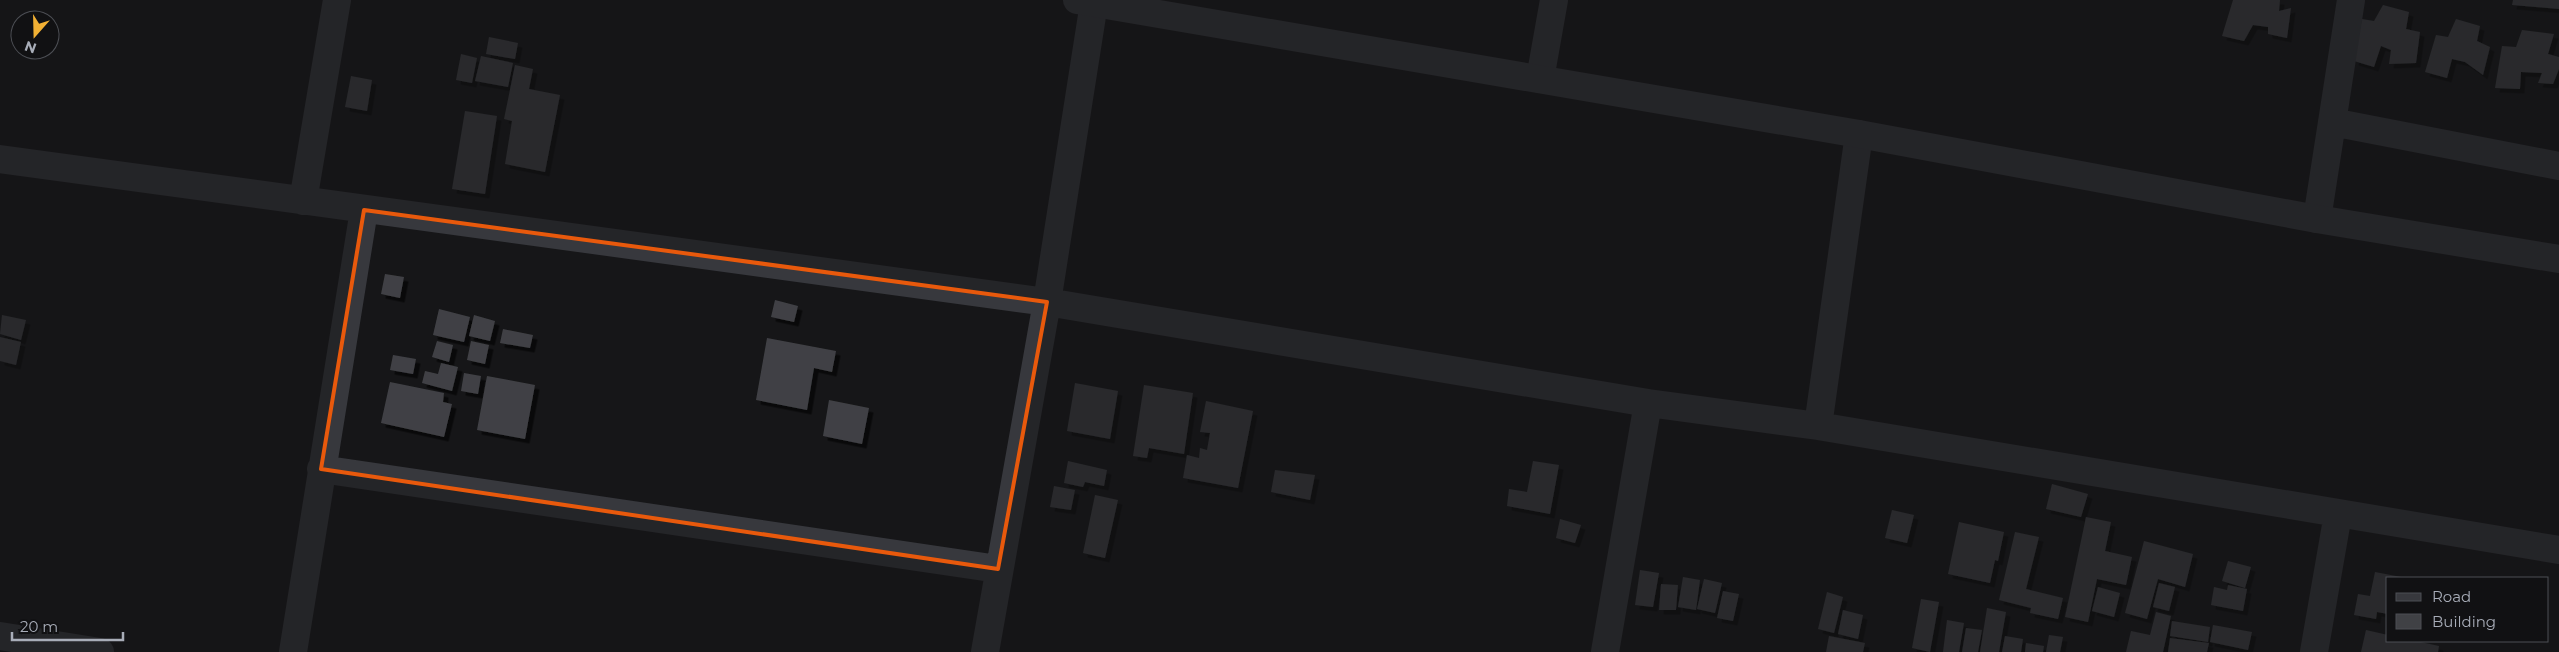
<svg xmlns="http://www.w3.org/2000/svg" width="2559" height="652" viewBox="0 0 2559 652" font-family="Montserrat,sans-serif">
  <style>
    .building { fill: #404145; filter: url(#shadow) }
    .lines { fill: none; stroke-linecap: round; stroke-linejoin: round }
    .minor { stroke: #37383d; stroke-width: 28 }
    .tertiary { stroke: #37383d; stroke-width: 28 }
    .marked { fill: none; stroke: #e8590c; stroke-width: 4; stroke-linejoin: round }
  </style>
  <defs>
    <filter id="shadow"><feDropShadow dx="4.5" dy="4.5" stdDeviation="0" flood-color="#0009"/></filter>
  </defs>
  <rect width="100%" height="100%" fill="#161618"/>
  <path class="building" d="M2233,0h47l-1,11 12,-3 -4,30 -19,-4v-7l-15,-2 -9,16 -22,-5z
    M2513,0h46v9l-47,-4z
    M2383,5l26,7 -3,17 14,3 -4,31 -27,1 2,-14 -10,-4 -7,21 -20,-6 8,-42 12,2z
    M2456,19l24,7 -3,15 13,6 -7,28 -18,-13 -13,-3 -5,19 -22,-6 11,-37 12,2z
    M2522,30l32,4 -6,20 11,3v12l-6,15 -15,-1 4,-10 -21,-1 -1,17 -25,-1 7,-42 14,1z
    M489,37l29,6 -3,16 -29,-5z
    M461,54l16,4 -5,25 -16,-3z
    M481,56l32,7 -5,24 -33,-6z
    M515,65l18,4 -4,20 31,6 -15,77 -40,-8 7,-43 -8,-2z
    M351,76l21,4 -5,31 -22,-4z
    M465,111l32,5 -12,78 -33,-5z
    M385,274l19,3 -4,21 -19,-4z
    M775,300l23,6 -4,16 -23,-5z
    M439,309l31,8 -6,25 -31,-7z
    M2,315l24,5 -5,20 -21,-6z
    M474,315l21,6 -5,20 -21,-5z
    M503,329l30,6 -3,13 -30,-5z
    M0,337l21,5 -5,23 -16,-4z
    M767,338l69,13 -4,21 -18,-4 -7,42 -51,-10z
    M437,341l16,4 -4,17 -17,-5z
    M471,341l18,4 -4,19 -18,-4z
    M393,355l23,4 -3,15 -23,-4z
    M441,363l17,4 -6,24 -30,-8 3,-12 13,3z
    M464,373l17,3 -3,18 -17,-3z
    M487,376l48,9 -10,54 -48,-9z
    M390,382l54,11 -1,9 9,2 -8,33 -63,-14z
    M1075,383l43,8 -8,48 -43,-8z
    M1144,385l49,8 -9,61 -35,-6 -2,10 -14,-2z
    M829,400l40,8 -7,36 -39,-8z
    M1206,401l47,10 -15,77 -55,-10 4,-23 12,3 1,-10 7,2 3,-17 -10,-1z
    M1068,461l39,9 -3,16 -19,-4 -2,5 -19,-4z
    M1533,461l26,4 -9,49 -43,-8 2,-17 18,3z
    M1275,470l40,5 -5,25 -39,-8z
    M2052,484l36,10 -7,23 -35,-8z
    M1054,486l21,4 -4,20 -21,-3z
    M1095,495l23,5 -13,58 -22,-5z
    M1892,510l22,5 -7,28 -22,-5z
    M2086,517l25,5 -6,29 27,6 -6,28 -29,-6 -9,43 -23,-5z
    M1560,519l21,6 -6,18 -19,-5z
    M1959,522l45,10 -6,29 -3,-1 -5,23 -42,-9z
    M2015,532l24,5 -13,52 37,9 -5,21 -28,-6 1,-5 -32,-8z
    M2144,541l49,13 -8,33 -27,-8 -11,40 -22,-6z
    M2228,561l23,6 -6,21 -23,-7z
    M1640,570l19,3 -6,34 -18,-2z
    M2375,572l26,5 -13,1v36l-11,-2 -1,7 -22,-4 4,-21 12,2z
    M1683,577l17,3 -4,30 -18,-3z
    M1704,579l18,4 -7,30 -18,-4z
    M2159,583l16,4 -6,24 -16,-4z
    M1661,584l17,1 -2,25h-17z
    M2228,585l19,4 -4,22 -32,-6 3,-18 13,3z
    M2098,587l22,6 -6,24 -22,-6z
    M1723,591l16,3 -6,27 -16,-3z
    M1827,592l16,5 -9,36 -16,-4z
    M1921,599l18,3 -9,50 -18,-4z
    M1987,608l19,4 -7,40h-19z
    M1843,610l20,5 -5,24 -20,-5z
    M2156,612l15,4 -8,36h-37l5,-21 19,4z
    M1947,620l17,3 -5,29h-16z
    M2172,621l38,6 -2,15 -38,-6z
    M2213,625l39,7 -4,18 -38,-8z
    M1966,628l16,2 -4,22h-16z
    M2366,630l22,5v6h28l23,5 -1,6h-77z
    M2049,635l14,2 -3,15h-14z
    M1829,636l36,7 -2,9h-37z
    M2005,636l18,3 -2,13h-19z
    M2170,638l39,5 -2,9h-39z
    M2026,643l18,3 -1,6h-18z"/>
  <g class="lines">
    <path class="minor" d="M1540,79l14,-79
      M2332,122l227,44
      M0,159l1047,143 601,101 170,23 741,124
      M303,201l34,-201
      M2317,219l34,-219
      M1818,426l41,-292
      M321,469l677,100
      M0,636l100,16
      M293,652l71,-442
      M985,652l62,-350 47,-299
      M1605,652l43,-249
      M2314,652l24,-138"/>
    <path class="tertiary" d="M1077,0l782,134 458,85 242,40"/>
  </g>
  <path d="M0 0H2559V652H0ZM364,210l683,92 -49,267 -677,-100z" fill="#161618" fill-opacity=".55" fill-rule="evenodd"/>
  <path class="marked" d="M364,210l683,92 -49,267 -677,-100z"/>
  <rect x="2386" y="577" width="162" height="65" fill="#111113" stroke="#4d4f55"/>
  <rect x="2396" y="593" width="25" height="8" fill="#37383d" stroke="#4d4f55"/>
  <text x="2432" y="602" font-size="15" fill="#a8adb8">Road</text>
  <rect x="2396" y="614" width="25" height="15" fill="#404145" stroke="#4d4f55"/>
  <text x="2432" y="627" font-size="15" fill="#a8adb8">Building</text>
  <g transform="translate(35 35) rotate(200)"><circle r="24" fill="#111113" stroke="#4d4f55"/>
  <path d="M0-4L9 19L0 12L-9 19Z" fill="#f2b134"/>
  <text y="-8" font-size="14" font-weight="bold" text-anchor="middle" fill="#a8adb8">N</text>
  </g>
  <path d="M12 632v8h111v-8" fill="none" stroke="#a8adb8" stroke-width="2.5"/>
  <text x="20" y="632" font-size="15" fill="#a8adb8" stroke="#111113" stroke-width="4" paint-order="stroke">20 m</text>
</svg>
